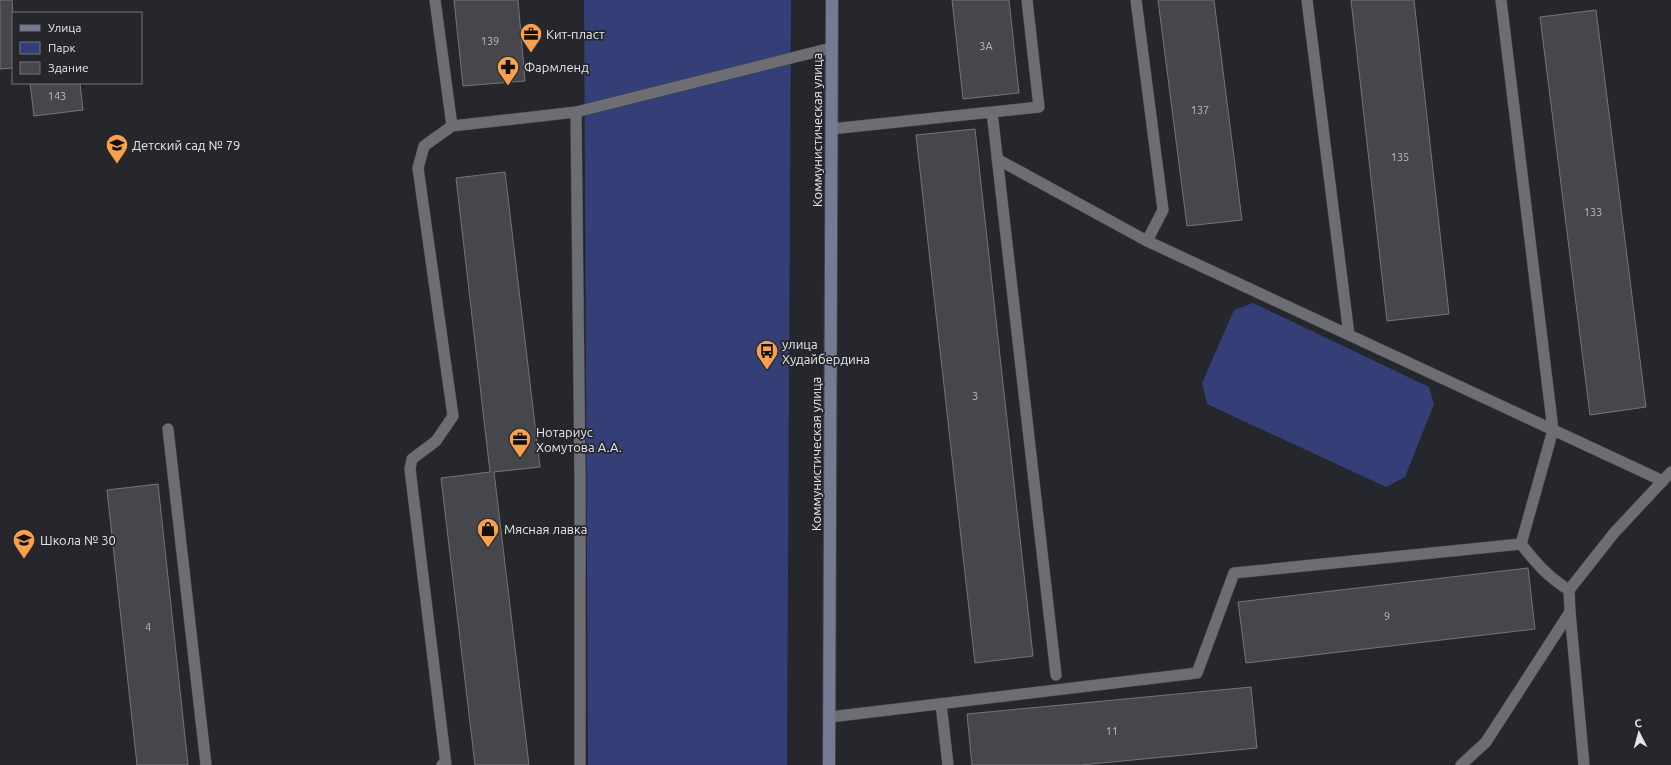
<svg xmlns="http://www.w3.org/2000/svg" width="1671" height="765" viewBox="0 0 1671 765" font-family="Ubuntu,sans-serif">
  <style>
    .green { fill: #333f76 }
    .building { fill: #45474c; stroke: #73757b }
    .lines { fill: none; stroke-linecap: round; stroke-linejoin: round }
    .lane-casing { stroke: #424348; stroke-width: 12 }
    .secondary-casing { stroke: #424348; stroke-width: 14 }
    .lane { stroke: #6c6e74; stroke-width: 11 }
    .secondary { stroke: #747b93; stroke-width: 12 }
    .labels { text-anchor: middle; dominant-baseline: central; stroke-width: 3.5; stroke-linejoin: round; paint-order: stroke }
    .number-label { font-size: 11px; fill: #bdbec2 }
    .poi-label { font-size: 13px; fill: #e5e6ea; stroke: #26272c; text-anchor: start }
    .street-label { font-size: 13px; fill: #e5e6ea; stroke: #26272c }
  </style>
  <rect width="100%" height="100%" fill="#26272c"/>
  <path class="green" d="M584,0h207l-4,765h-199z
    M1253,303l176,84 5,17 -29,73 -19,10 -179,-83 -5,-21 32,-73z"/>
  <path class="building" d="M0,0h12l1,13v55l-13,1z
    M454,0h64l7,81 -62,5z
    M952,0h57l10,93 -56,6z
    M1158,0h56l28,220 -55,6z
    M1351,0h63l35,314 -62,7z
    M1596,10l50,397 -56,8 -50,-398z
    M30,83h50l3,27 -49,6z
    M975,129l58,527 -58,7 -59,-528z
    M505,172l35,295 -46,5 35,293h-54l-34,-287 49,-6 -34,-294z
    M158,484l30,281h-51l-30,-275z
    M1528,568l7,61 -289,34 -8,-61z
    M1251,687l6,61 -176,17h-109l-5,-51z"/>
  <g class="lines">
    <g class="lane-casing">
      <path id="lane" d="M435,0l17,126
        M1136,0l27,210 -16,31
        M1307,0l42,335
        M1501,0l52,430 -32,114
        M576,112l4,368v285
        M992,112l64,563
        M831,129l208,-22 -12,-107
        M997,159l150,82 516,240
        M168,429l38,336
        M1570,612l14,153
        M941,704l7,61
        M830,717l367,-44 37,-100 287,-29c15,19 27,33 48,46
        M442,765h4l-36,-296 2,-10 24,-18 17,-25 -35,-248 6,-22 28,-20 124,-14 255,-64
        M1461,765l25,-23 84,-130 -1,-22 45,-57 57,-61"/>
    </g>
    <g class="secondary-casing">
      <path id="secondary" d="M829,765l3,-765"/>
    </g>
    <use href="#lane" class="lane"/>
    <use href="#secondary" class="secondary"/>
  </g>
  <defs>
    <g id="office-pin" transform="scale(1.15)"><path d="M0 17L-7.5 6A9.5 9.5 0 1 1 7.5 6Z" fill="#f8a04b" stroke="#26272c"/><path d="M-6-3h4V-5.5h4V-3h4V5H-6ZM-1-4.5V-3h2v-1.5ZM-6 0V1H6V0Z" fill="#111"/></g>
    <g id="pharmacy-pin" transform="scale(1.15)"><path d="M0 17L-7.5 6A9.5 9.5 0 1 1 7.5 6Z" fill="#f8a04b" stroke="#26272c"/><path d="M-2-6h4v4h4v4h-4v4h-4v-4h-4v-4h4Z" fill="#111"/></g>
    <g id="school-pin" transform="scale(1.15)"><path d="M0 17L-7.5 6A9.5 9.5 0 1 1 7.5 6Z" fill="#f8a04b" stroke="#26272c"/><path d="M0-5L7-2L0 1L-7-2ZM-4 1L0 2.5L4 1V4Q0 6-4 4Z" fill="#111"/></g>
    <g id="bus-pin" transform="scale(1.15)"><path d="M0 17L-7.5 6A9.5 9.5 0 1 1 7.5 6Z" fill="#f8a04b" stroke="#26272c"/><path d="M-5-6H5V4H4V6H2V4H-2V6H-4V4H-5ZM-3.5-4V0h7V-4ZM-3.5 1.2v1.5H-2V1.2ZM2 1.2v1.5H3.5V1.2Z" fill="#111"/></g>
    <g id="shop-pin" transform="scale(1.15)"><path d="M0 17L-7.5 6A9.5 9.5 0 1 1 7.5 6Z" fill="#f8a04b" stroke="#26272c"/><path d="M-5-2.5h2.3a2.7 3.5 0 0 1 5.4 0H5L5.5 6h-11ZM-1.5-2.5h3a1.5 2.3 0 0 0-3 0Z" fill="#111"/></g>
  </defs>
  <g fill-rule="evenodd">
    <use href="#office-pin" x="531" y="34"/>
    <use href="#pharmacy-pin" x="508" y="67"/>
    <use href="#school-pin" x="117" y="145"/>
    <use href="#bus-pin" x="767" y="351"/>
    <use href="#office-pin" x="520" y="439"/>
    <use href="#shop-pin" x="488" y="529"/>
    <use href="#school-pin" x="24" y="540"/>
  </g>
  <g class="labels">
    <g class="number-label">
      <text x="490" y="41">139</text>
      <text x="986" y="46">3А</text>
      <text x="57" y="96">143</text>
      <text x="1200" y="110">137</text>
      <text x="1400" y="157">135</text>
      <text x="1593" y="212">133</text>
      <text x="975" y="396">3</text>
      <text x="1387" y="616">9</text>
      <text x="148" y="627">4</text>
      <text x="1112" y="731">11</text>
    </g>
    <g class="poi-label">
      <text x="546" y="34">Кит-пласт</text>
      <text x="524" y="67">Фармленд</text>
      <text x="132" y="145">Детский сад № 79</text>
      <text x="782" y="344">улица<tspan x="782" dy="15">Худайбердина</tspan></text>
      <text x="536" y="432">Нотариус<tspan x="536" dy="15">Хомутова А.А.</tspan></text>
      <text x="504" y="529">Мясная лавка</text>
      <text x="40" y="540">Школа № 30</text>
    </g>
    <g class="street-label">
      <text transform="translate(817 130) rotate(-90)">Коммунистическая улица</text>
      <text transform="translate(816 454) rotate(-90)">Коммунистическая улица</text>
    </g>
  </g>
  <rect x="12" y="12" width="130" height="72" fill="#26272c" stroke="#727378"/>
  <rect x="20" y="25" width="20" height="6" fill="#747b93" stroke="#727378"/>
  <text x="48" y="32" font-size="12" fill="#e5e6ea">Улица</text>
  <rect x="20" y="42" width="20" height="12" fill="#333f76" stroke="#727378"/>
  <text x="48" y="52" font-size="12" fill="#e5e6ea">Парк</text>
  <rect x="20" y="62" width="20" height="12" fill="#45474c" stroke="#727378"/>
  <text x="48" y="72" font-size="12" fill="#e5e6ea">Здание</text>
  <g transform="translate(1639 733) rotate(354)" stroke="#26272c" stroke-width="3" paint-order="stroke">
  <path d="M0-3L7 15L0 10L-7 15Z" fill="#e5e6ea"/>
  <text y="-6" font-size="11" font-weight="bold" text-anchor="middle" fill="#e5e6ea">С</text>
  </g>
</svg>
